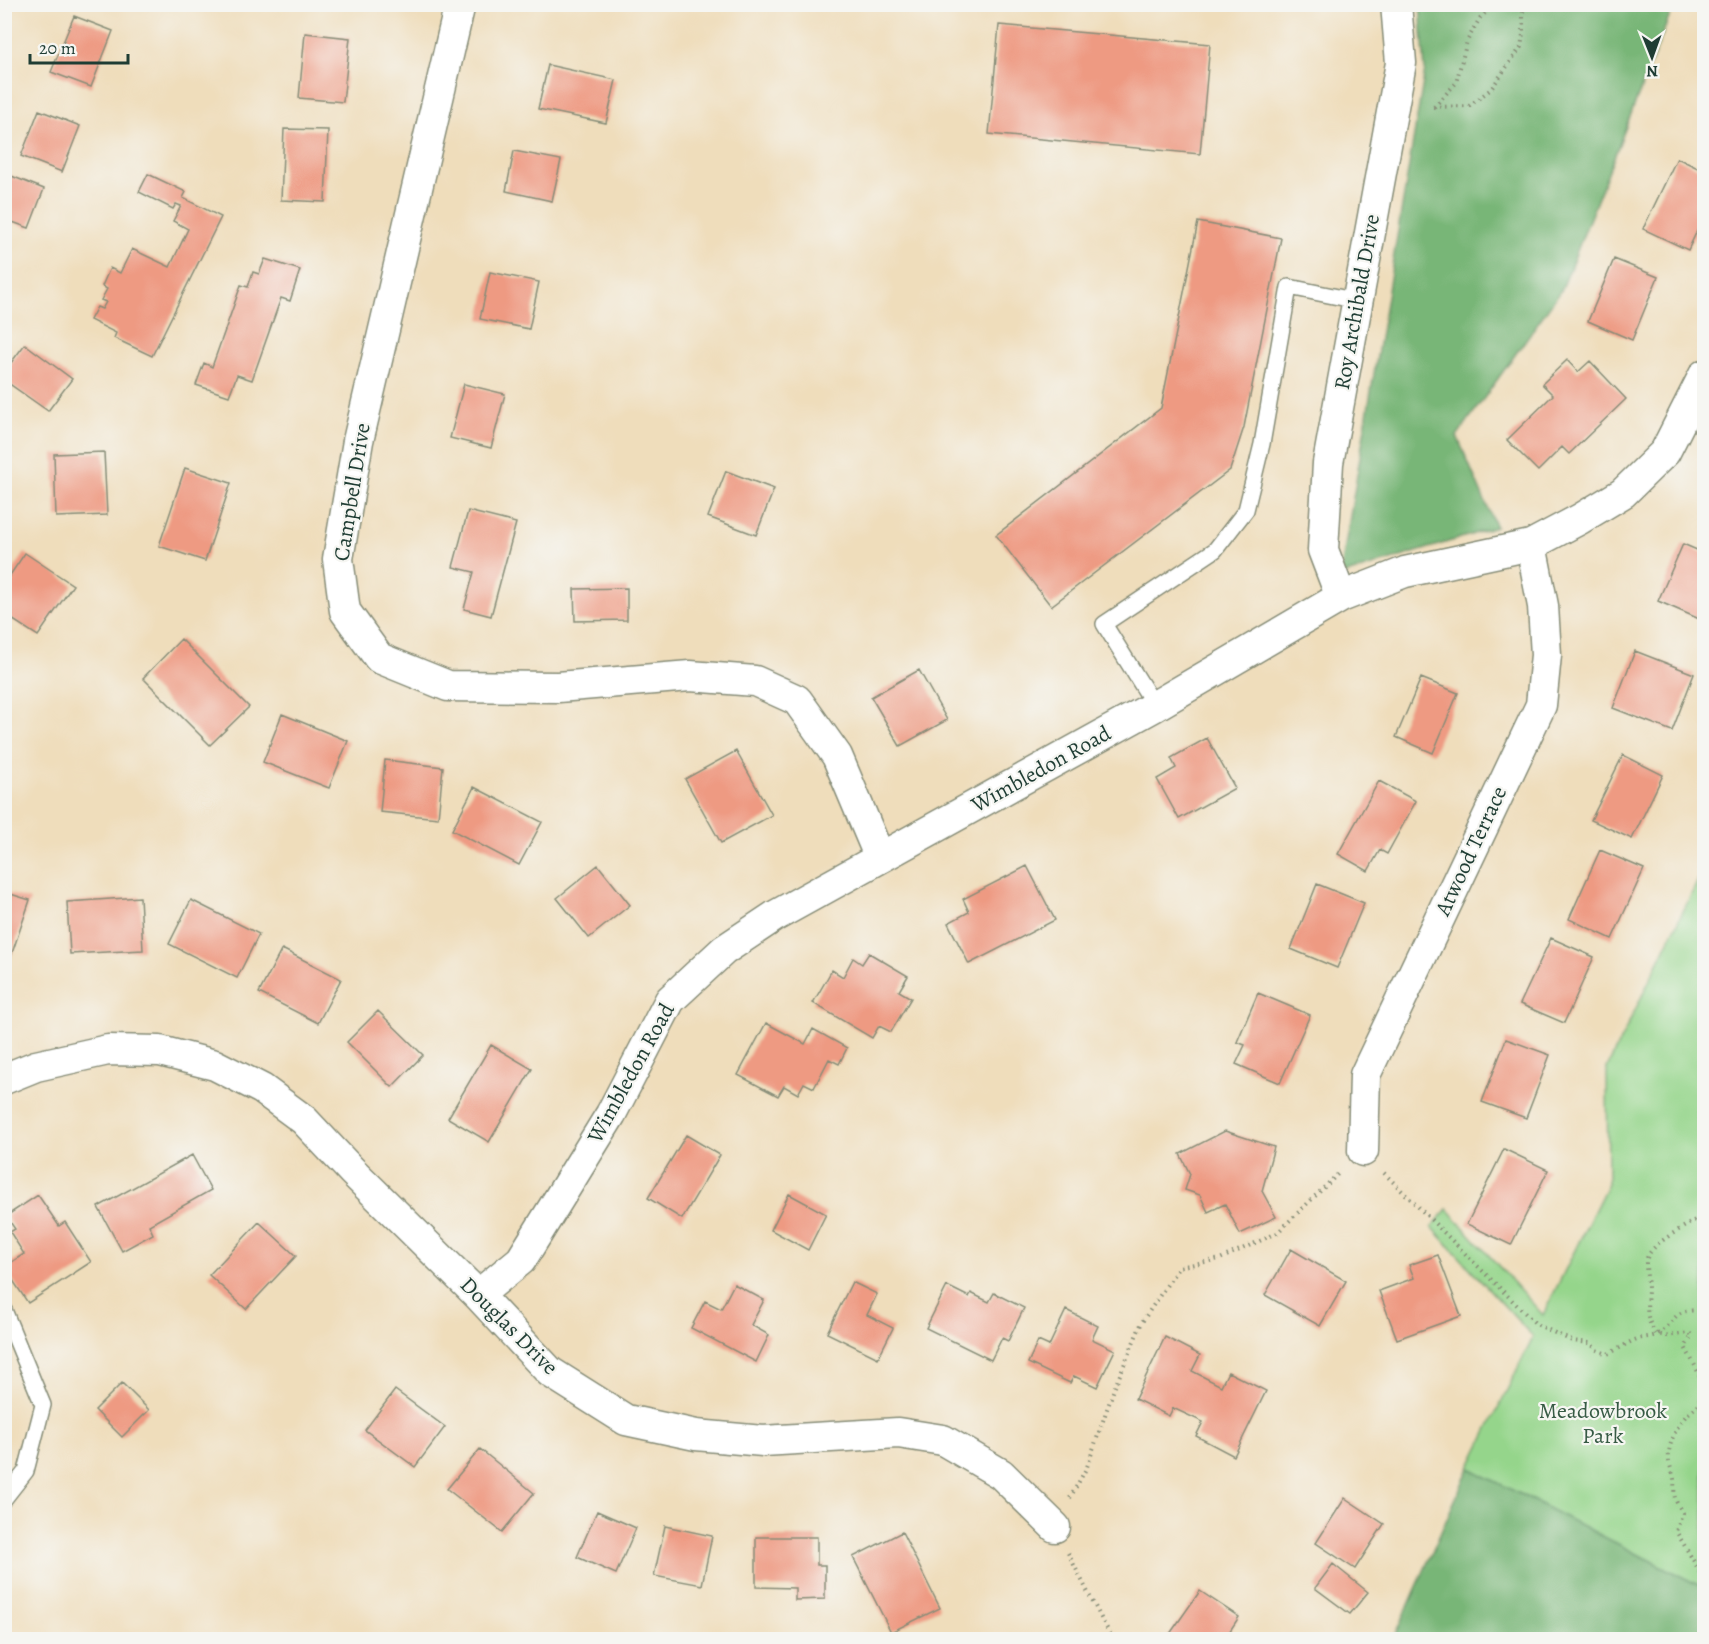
<svg xmlns="http://www.w3.org/2000/svg" width="1709" height="1644" viewBox="0 0 1709 1644" font-family="Alegreya,serif">
  <style>
    .green { fill: #95d58b; stroke: #5a8960; stroke-width: 1.5 }
    .forest { fill: #78b677; stroke: #4c7a56; stroke-width: 1.5 }
    .building { fill: #ee9a82 }
    .lines { fill: none; stroke-linecap: round; stroke-linejoin: round }
    .service-casing { stroke: #878d78; stroke-width: 18 }
    .minor-casing { stroke: #878d78; stroke-width: 33 }
    .path { stroke: #878d78; stroke-width: 4; stroke-dasharray: 1.5 4.5; stroke-linecap: butt }
    .service { stroke: #fff; stroke-width: 15 }
    .minor { stroke: #fff; stroke-width: 30 }
    .labels { text-anchor: middle; dominant-baseline: central; stroke-width: 4.5; stroke-linejoin: round; paint-order: stroke }
    .street-label { font-size: 22px; fill: #1f3d34; stroke: #f6f6f2 }
    .park-label { font-size: 22px; fill: #375b45; stroke: #f6f6f2 }
  </style>
  <rect width="100%" height="100%" fill="#f6f6f2"/>
  <filter id="ink" filterUnits="userSpaceOnUse"><feTurbulence type="fractalNoise" baseFrequency=".0167" numOctaves="2"/><feDisplacementMap in="SourceGraphic" scale="12" xChannelSelector="R" yChannelSelector="G"/><feConvolveMatrix kernelMatrix="1 2 1 2 8 2 1 2 1" color-interpolation-filters="sRGB"/></filter>
  <filter id="wash" filterUnits="userSpaceOnUse"><feTurbulence type="fractalNoise" baseFrequency=".008" numOctaves="4" result="noise"/><feDisplacementMap in="SourceGraphic" scale="24" xChannelSelector="R" yChannelSelector="G"/><feGaussianBlur stdDeviation="1.35" result="paint"/><feColorMatrix in="noise" values="0 0 0 0 0 0 0 0 0 0 0 0 0 0 0 0 0 1.4 0 .05"/><feComposite in="paint" operator="in"/></filter>
  <g filter="url(#wash)">
    <rect width="100%" height="100%" fill="#efddbb"/>
    <path class="green" d="M1704,868v720l-235,-120 64,-131 -101,-110 15,-18 96,106 65,-132 -1,-115z"/>
    <path class="forest" d="M1420,5h254l-112,284 -105,147 39,91 -156,49 85,-506z
      M1469,1468l235,120v51h-310z"/>
    <g id="blocks">
      <path class="building" d="M74,16l39,15 -22,56 -40,-15z
        M999,25l211,19 -10,110 -211,-20z
        M305,33l45,5 -7,64 -44,-4z
        M548,65l68,15 -10,43 -68,-14z
        M39,110l41,16 -18,46 -41,-16z
        M284,129l44,1 -3,72 -44,-2z
        M514,151l47,9 -9,41 -46,-10z
        M1677,158l27,13v45l-16,34 -45,-21z
        M4,173l40,16 -15,39 -25,-9z
        M148,174l38,18 -3,6 38,19 -69,139 -38,-18 2,-5 -26,-13 7,-13 5,2 4,-7 -5,-2 6,-11 -5,-3 8,-18 10,5 12,-24 38,18 18,-38 -15,-8 8,-15 -5,-2 -3,5 -34,-17z
        M1198,222l83,16 -37,189 -14,43 -179,136 -55,-71 165,-127z
        M265,259l35,11 -10,31 -9,-3 -29,82 -15,-5 -8,21 -33,-11 8,-22 8,4 29,-82 7,2 5,-15 6,2z
        M1614,259l44,18 -26,63 -44,-19z
        M490,272l49,10 -10,47 -49,-10z
        M25,344l47,35 -24,32 -44,-31v-8z
        M1567,360l11,12 12,-11 36,38 -57,55 -7,-7 -24,24 -31,-31 46,-45 -11,-11z
        M464,384l41,10 -14,54 -41,-10z
        M104,452l3,63 -51,2 -2,-63z
        M185,468l46,15 -26,78 -46,-15z
        M726,471l48,18 -18,46 -48,-18z
        M468,511l48,12 -25,93 -27,-7 10,-37 -21,-5z
        M1683,544l21,9v68l-46,-20z
        M25,553l48,32 -35,51 -34,-22v-30z
        M627,588v32l-52,1 -1,-32z
        M181,639l68,68 -39,38 -67,-67z
        M1635,651l59,23 -22,57 -59,-23z
        M919,670l28,50 -47,26 -29,-49z
        M1421,678l37,15 -25,60 -37,-16z
        M282,714l66,27 -19,47 -66,-26z
        M1207,738l28,50 -56,31 -22,-40 19,-11 -5,-10z
        M736,751l36,64 -51,28 -36,-64z
        M1623,755l40,20 -31,64 -41,-19z
        M385,760l58,7 -5,51 -58,-6z
        M1379,781l37,20 -29,53 -7,-4 -12,21 -30,-17z
        M474,787l68,35 -23,43 -67,-35z
        M1600,850l44,19 -32,70 -43,-20z
        M598,865l32,40 -41,33 -32,-40z
        M1027,866l28,54 -86,44 -21,-41 21,-11 -6,-13z
        M1317,884l47,19 -27,65 -46,-19z
        M4,892l26,8 -25,74h-1z
        M140,897l3,53 -73,4 -3,-52z
        M191,900l68,34 -22,44 -68,-34z
        M1551,938l43,19 -30,66 -44,-19z
        M282,949l59,30 -23,44 -59,-30z
        M869,953l39,23 -9,15 12,7 -20,34 -12,-6 -7,12 -59,-35 19,-33 11,7 10,-19 9,6z
        M1258,993l52,22 -30,68 -44,-19 9,-19 -8,-3z
        M378,1011l45,44 -31,32 -45,-45z
        M766,1023l39,21 8,-15 34,19 -8,16 -10,-5 -15,29 -10,-5 -6,11 -14,-8 -6,10 -40,-21z
        M1506,1039l44,16 -24,63 -44,-16z
        M491,1045l41,24 -43,73 -41,-24z
        M1225,1131l49,16 -12,44 14,26 -36,17 -15,-30 -17,8 -8,-17 -15,-5 5,-16 -10,-20z
        M686,1135l34,20 -38,64 -34,-21z
        M1504,1149l44,21 -37,75 -44,-21z
        M192,1155l19,35 -62,35 4,9 -31,17 -24,-44z
        M789,1194l37,20 -18,36 -37,-20z
        M38,1195l21,31 6,-4 26,40 -63,41 -24,-36 20,-13 -14,-22 5,-3 -9,-13z
        M259,1222l37,34 -50,53 -37,-34z
        M1291,1249l55,32 -26,45 -55,-31z
        M1438,1255l23,61 -64,23 -18,-48 35,-13 -5,-13z
        M852,1282l25,12 -10,21 26,13 -15,30 -51,-25z
        M734,1284l30,16 -13,25 18,10 -13,27 -65,-34 14,-27 16,8z
        M947,1286l22,11 2,-4 18,9 5,-9 30,15 -16,33 -6,-3 -11,22 -65,-32z
        M1066,1310l32,16 -6,13 23,11 -18,37 -23,-11 -4,7 -42,-20 10,-22 11,5z
        M1165,1337l35,18 -8,16 29,15 7,-14 38,19 -32,65 -38,-20 7,-14 -30,-14 -4,8 -34,-17z
        M122,1383l27,27 -27,27 -27,-27z
        M395,1390l50,37 -30,40 -50,-37z
        M480,1449l54,44 -32,39 -55,-43z
        M1345,1498l39,26 -29,45 -39,-26z
        M597,1511l39,17 -20,46 -39,-17z
        M665,1526l47,10 -10,49 -48,-9z
        M902,1532l38,76 -49,24 -38,-75z
        M756,1537h61v28h8v34l-30,1v-12l-39,-1z
        M1333,1564l35,28 -18,22 -35,-26z
        M1200,1591l39,26 -15,23h-55l-2,-2z"/>
    </g>
  </g>
  <g filter="url(#ink)">
    <use href="#blocks" fill-opacity="0" stroke="#878d78" stroke-width="1.5"/>
    <g class="lines">
      <g class="service-casing">
        <path id="service" d="M1155,706l-51,-82 111,-74 31,-40 16,-66 27,-157 69,14
          M4,1310l39,95 -17,66 -22,28"/>
      </g>
      <g class="minor-casing">
        <path id="minor" d="M460,4l-102,437 -20,118 7,52 34,47 69,28 110,1 132,-11 65,5 42,19 40,56 43,102
          M1341,597l-18,-47 5,-87 73,-400 -5,-59
          M4,1079l32,-13 72,-16 52,1 55,14 47,24 42,31 48,51 126,124 72,77 76,48 70,15 67,6 135,-8 45,7 58,34 54,53
          M1363,1151l2,-76 176,-370 5,-50 -3,-49 -12,-61
          M478,1295l43,-35 90,-146 59,-114 54,-50 51,-34 380,-210 186,-109 64,-25 126,-27 49,-26 43,-26 42,-41 39,-77"/>
      </g>
      <path class="path" d="M1433,107l36,-1 22,-17 30,-42 2,-13v-30
        M1434,107l22,-24 11,-42 13,-23 14,-14
        M1384,1173l152,151 36,17 18,2 7,7 10,4c9,-3 17,-9 25,-13 8,-4 16,-3 24,-6 23,-12 13,-28 48,-24
        M1704,1213c-13,13 -57,29 -58,50 0,9 2,18 2,27 -1,19 -3,28 8,44l11,2 22,-3 3,2 -7,12c12,24 21,31 13,59 -17,10 -31,35 -29,55 1,6 4,12 5,18 1,19 -2,17 9,34l-7,18 24,41 4,3
        M1070,1498l17,-31 27,-78 28,-67 37,-55 41,-8 57,-26 63,-61
        M1068,1553l35,69 11,18"/>
      <use href="#service" class="service"/>
      <use href="#minor" class="minor"/>
    </g>
  </g>
  <g class="labels">
    <g class="street-label">
      <text transform="translate(1357 302) rotate(-80)">Roy Archibald Drive</text>
      <text transform="translate(352 492) rotate(-81)">Campbell Drive</text>
      <text transform="translate(1041 769) rotate(-29)">Wimbledon Road</text>
      <text transform="translate(1471 851) rotate(-65)">Atwood Terrace</text>
      <text transform="translate(631 1073) rotate(-61)">Wimbledon Road</text>
      <text transform="translate(509 1326) rotate(45)">Douglas Drive</text>
    </g>
    <g class="park-label">
      <text x="1603" y="1411">Meadowbrook<tspan x="1603" dy="25">Park</tspan></text>
    </g>
  </g>
  <rect width="1709" height="1644" fill="none" stroke="#f6f6f2" stroke-width="24"/>
  <g transform="translate(1652 57) rotate(179)" stroke="#f6f6f2" stroke-width="4.5" paint-order="stroke">
  <path d="M0-4.5L10 22L0 15L-10 22Z" fill="#1f3d34"/>
  <text y="-9" font-size="16" font-weight="bold" text-anchor="middle" fill="#1f3d34">N</text>
  </g>
  <path d="M30 54v9h98v-9" fill="none" stroke="#1f3d34" stroke-width="3"/>
  <text x="39" y="54" font-size="18" fill="#1f3d34" stroke="#f6f6f2" stroke-width="4.5" paint-order="stroke">20 m</text>
</svg>
